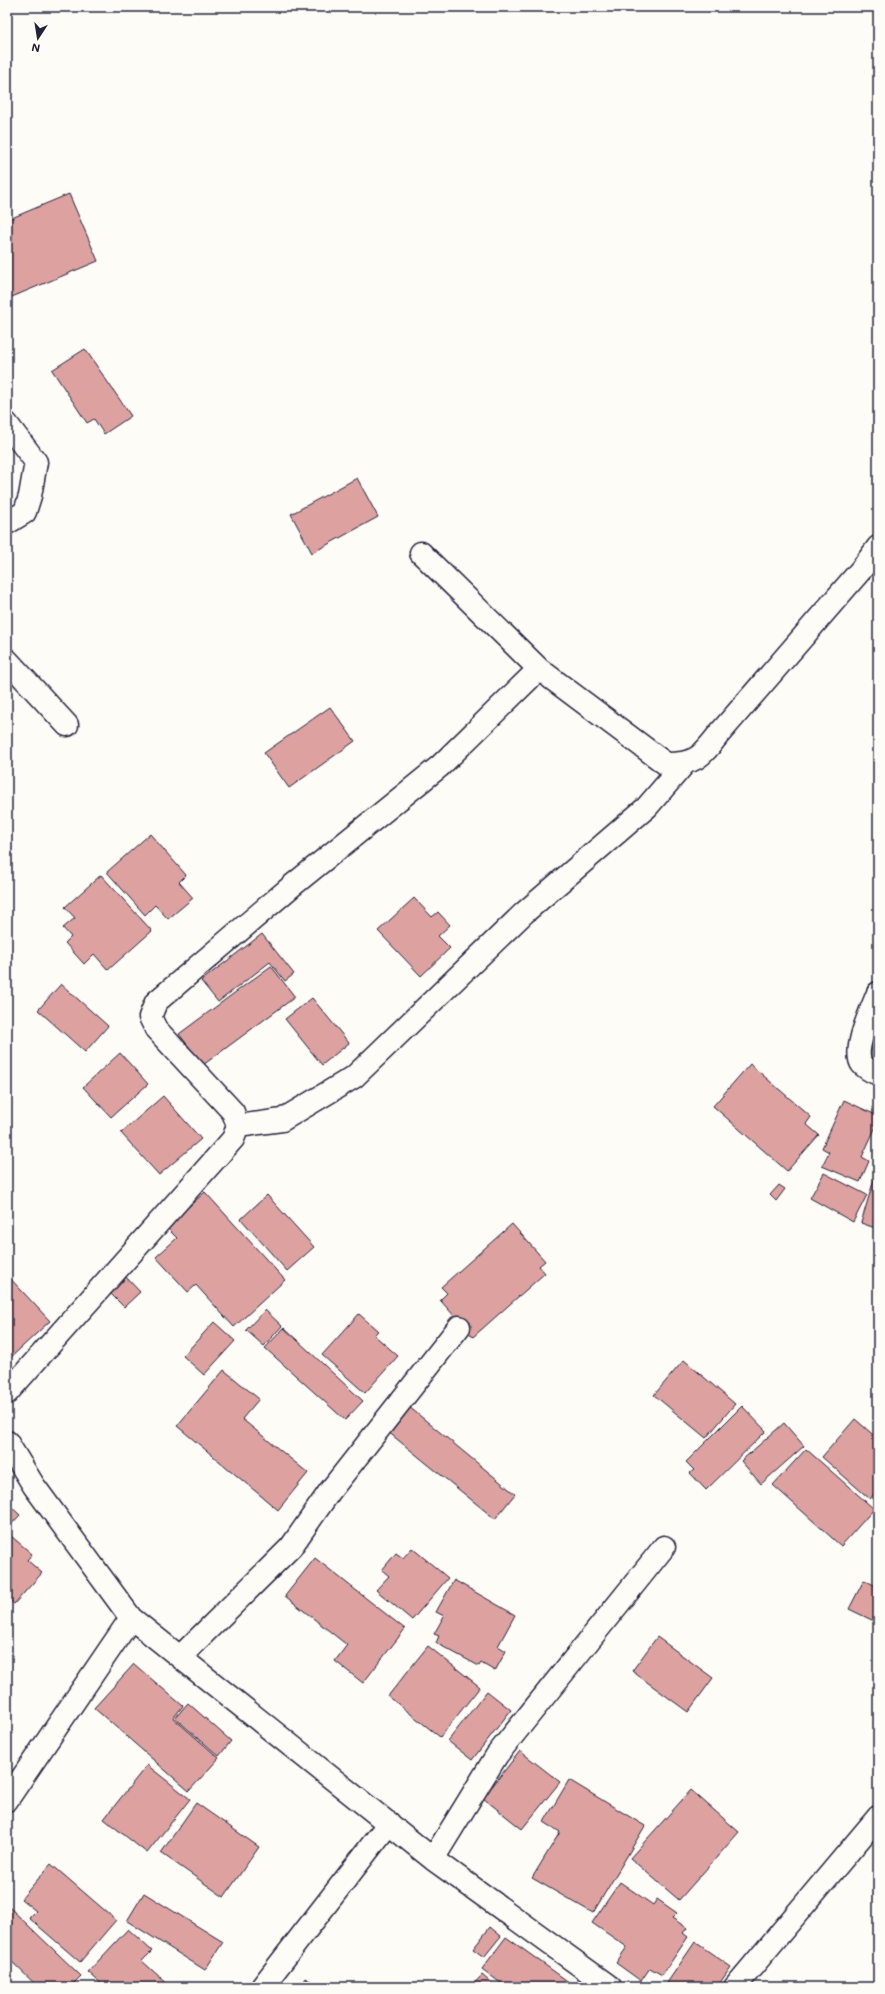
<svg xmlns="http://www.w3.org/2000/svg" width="885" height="1994" viewBox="0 0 885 1994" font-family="Mali,sans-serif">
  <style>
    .building { fill: #dda2a0; stroke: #22223b }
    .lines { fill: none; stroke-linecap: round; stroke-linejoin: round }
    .minor-casing { stroke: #22223b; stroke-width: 25 }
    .minor { stroke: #fdfcf7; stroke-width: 22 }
  </style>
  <rect width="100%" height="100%" fill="#fdfcf7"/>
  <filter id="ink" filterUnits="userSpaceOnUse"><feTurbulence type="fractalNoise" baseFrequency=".025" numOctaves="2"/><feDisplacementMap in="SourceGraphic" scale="8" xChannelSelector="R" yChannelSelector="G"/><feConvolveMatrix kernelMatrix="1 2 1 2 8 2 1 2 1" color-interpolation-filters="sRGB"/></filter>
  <g filter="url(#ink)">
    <path class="building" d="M69,194l29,67 -91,38v-79z
      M85,349l46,67 -27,18 -10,-15 -7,4 -35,-53z
      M357,478l21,39 -66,36 -21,-39z
      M330,707l25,34 -66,47 -25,-35z
      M150,834l36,41 -7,7 14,16 -25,21 -13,-14 -10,10 -38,-43z
      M101,875l51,56 -44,39 -14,-16 -10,10 -19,-21 6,-6 -8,-9 12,-10 -10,-11z
      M414,898l18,19 6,-5 12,13 -12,11 12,12 -29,28 -43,-45z
      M262,934l32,40 -9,7 -15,-19 -52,40 -17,-21z
      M271,966l24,31 -92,68 -24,-31z
      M61,984l47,42 -23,26 -47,-42z
      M312,998l37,45 -27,22 -37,-46z
      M120,1053l28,31 -37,33 -28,-30z
      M750,1064l61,53 -5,7 13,11 -32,36 -74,-65z
      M163,1096l38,43 -42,36 -38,-42z
      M844,1100l34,16v6l-16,35 7,4 -9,21 -38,-16 7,-14 -7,-4z
      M824,1173l43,22 -14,27 -43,-24z
      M875,1176l3,1v52l-17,-6z
      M779,1185l6,4 -9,12 -6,-6z
      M205,1192l80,88 -51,47 -38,-42 -8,7 -32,-35 21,-19 -11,-11z
      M267,1195l47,52 -27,24 -46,-52z
      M512,1224l33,37 -6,5 6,7 -72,64 -33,-37 7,-7 -6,-6z
      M7,1275l43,46 -41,38 -2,-2z
      M125,1276l15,16 -16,15 -15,-15z
      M265,1310l17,16 -18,20 -18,-16z
      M359,1314l19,17 -4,4 24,21 -33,37 -43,-38z
      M214,1322l21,19 -31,34 -21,-19z
      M284,1328l79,73 -18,19 -80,-72z
      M684,1360l51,44 -29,34 -52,-43z
      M224,1370l35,29 -17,20 66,54 -30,37 -101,-84z
      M408,1406l107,88 -20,25 -108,-88z
      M742,1406l24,25 -60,59 -16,-17 4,-3 -8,-8z
      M855,1419l23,20v50l-8,10 -48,-42z
      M784,1423l20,23 -43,38 -20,-23z
      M806,1449l68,60 -33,37 -68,-61z
      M7,1503l13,12 -13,14z
      M11,1536l21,18 -5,6 15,13 -28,31 -7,-6v-57z
      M412,1548l36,30 -36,42 -36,-30 13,-14 -7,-6 14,-17 7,5z
      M315,1558l90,71 -42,54 -28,-22 12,-16 -62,-49z
      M454,1580l61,35 -17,31 8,5 -11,20 -14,-8 -2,3 -43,-23 3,-7 -5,-2 10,-18 -8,-4z
      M864,1580l14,7v36l-29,-14z
      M657,1637l56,41 -25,34 -56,-41z
      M428,1646l52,41 -40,50 -52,-41z
      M134,1664l49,42 -10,12 46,40 -30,33 -95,-83z
      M487,1691l24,19 -39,50 -24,-19z
      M188,1703l43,38 -12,15 -44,-38z
      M520,1751l40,31 -38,47 -39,-31z
      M147,1765l43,34 -43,54 -43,-34z
      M569,1780l76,46 -52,87 -61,-35 28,-46 -16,-10z
      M691,1790l48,42 -60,68 -49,-42z
      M196,1803l63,44 -35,50 -63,-44z
      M51,1864l65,56 -36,42 -51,-44 7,-7 -15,-12z
      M620,1882l33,23 4,-6 20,14 -5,5 15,10 -4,5 5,4 -26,38 -12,-7 -9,13 -25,-18 11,-16 -35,-24z
      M144,1893l79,49 -18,28 -78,-49z
      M7,1905l74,71 -11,11h-32l-31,-30z
      M490,1927l11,9 -17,21 -11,-8z
      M128,1929l24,22 -10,10 29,26h-66l-17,-15z
      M506,1937l67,48 -2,2h-65l-24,-18z
      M695,1942l36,25 -14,20h-44l-6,-4z
      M482,1975l14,12h-25z
      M305,1978l15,9h-21z"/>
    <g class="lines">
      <g class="minor-casing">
        <path id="minor" d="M7,424l29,38 -6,34 -5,16 -18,11
          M421,553l118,116 127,95c30,0 35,-7 53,-30l141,-163 18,-24
          M7,660l60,65
          M878,993c-6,15 -26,58 -16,71 4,5 11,8 16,10
          M238,1126l44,-6 72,-43 170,-164 123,-106 37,-43
          M7,1393l226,-254 5,-13 -5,-14 -77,-83 -6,-12 6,-15 137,-117 147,-119 99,-97
          M7,1442l27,44 97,132 302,241 177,128
          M180,1657l111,-110 39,-56 129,-164
          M7,1800l124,-182
          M433,1859l64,-104 167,-208
          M262,1987l127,-164
          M735,1987l143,-170"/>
      </g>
      <use href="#minor" class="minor"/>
    </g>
  </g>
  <rect width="885" height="1994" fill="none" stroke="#fdfcf7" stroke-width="24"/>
  <rect x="12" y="12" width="861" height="1970" fill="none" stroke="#22223b" stroke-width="1.5" filter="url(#ink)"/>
  <g transform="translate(38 38) rotate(192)" stroke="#fdfcf7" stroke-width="3" paint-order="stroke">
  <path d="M0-3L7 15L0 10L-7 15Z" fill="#22223b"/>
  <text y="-6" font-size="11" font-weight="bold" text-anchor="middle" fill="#22223b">N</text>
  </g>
</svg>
